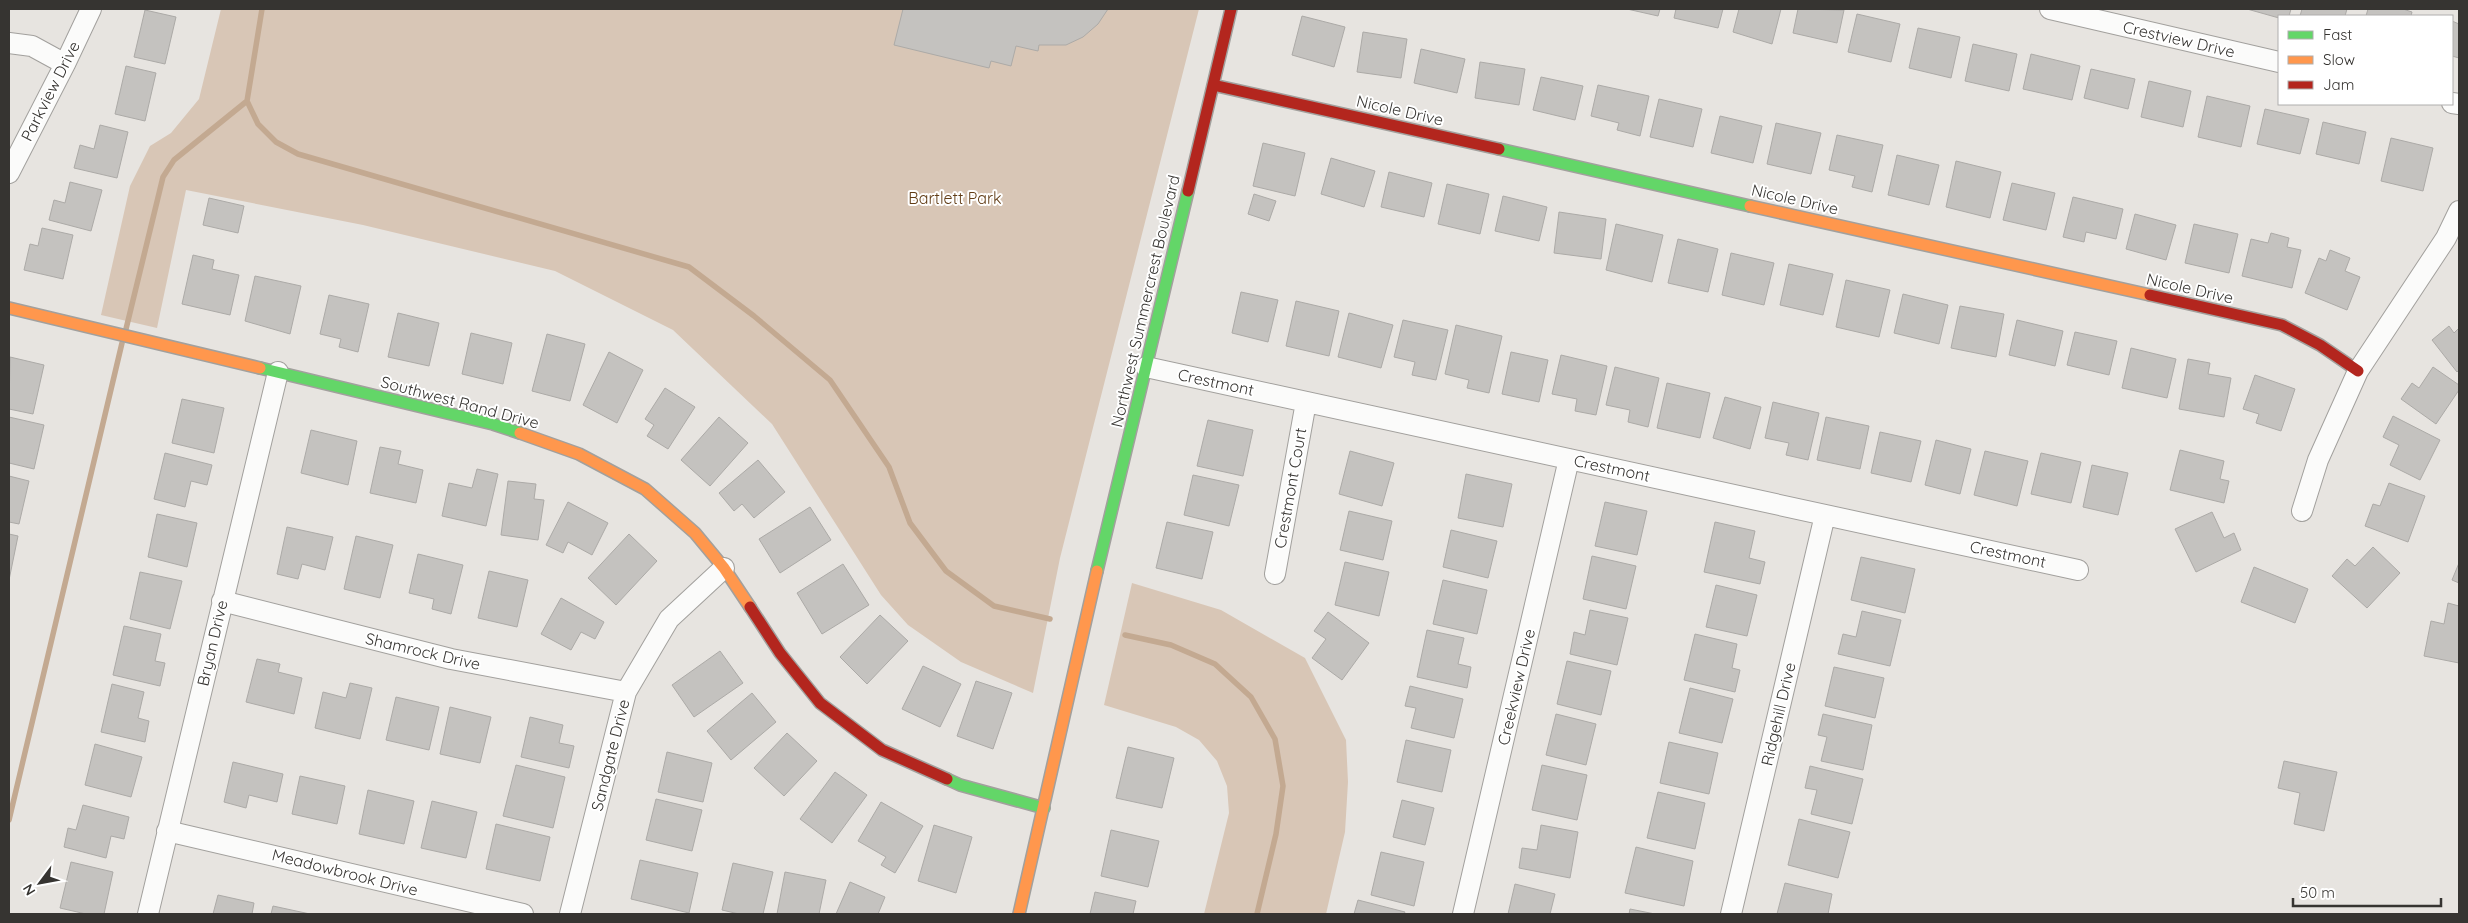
<svg xmlns="http://www.w3.org/2000/svg" width="2468" height="923" viewBox="0 0 2468 923" font-family="Quicksand,sans-serif">
  <style>
    .green { fill: #d8c6b6 }
    .lines { fill: none; stroke-linecap: round; stroke-linejoin: round }
    .stream { stroke: #c3a991; stroke-width: 5.5 }
    .building { fill: #c4c2bf; stroke: #acaaa7 }
    .street-casing { stroke: #a2a09d; stroke-width: 22 }
    .fast-casing { stroke: #a2a09d; stroke-width: 14 }
    .slow-casing { stroke: #a2a09d; stroke-width: 14 }
    .jam-casing { stroke: #a2a09d; stroke-width: 14 }
    .street { stroke: #fbfbfa; stroke-width: 20 }
    .fast { stroke: #63d668; stroke-width: 11 }
    .slow { stroke: #ff974d; stroke-width: 11 }
    .jam { stroke: #b3261e; stroke-width: 11 }
    .labels { text-anchor: middle; dominant-baseline: central; stroke-width: 4; stroke-linejoin: round; paint-order: stroke }
    .street-label { font-size: 16px; fill: #363431; stroke: #fff }
    .park-label { font-size: 16px; fill: #613c15; stroke: #fff }
  </style>
  <rect width="100%" height="100%" fill="#e7e4e0"/>
  <path class="green" d="M221,9h978l-139,549 -27,135 -72,-31 -53,-37 -27,-30 -109,-171 -99,-94 -118,-59 -192,-46 -177,-35 -29,138 -56,-13 29,-129 20,-40 21,-13 28,-34z
    M1132,583l89,27 84,48 41,82 2,42 -3,50 -19,82h-122l25,-101 -2,-27 -10,-25 -18,-21 -23,-13 -72,-22z"/>
  <g class="lines">
    <path class="stream" d="M262,9l-15,92 11,23 18,18 22,12 391,113 65,49 76,64 59,87 21,56 36,48 48,35 56,13
      M126,329l37,-152 11,-17 73,-59
      M1125,635l46,10 44,19 36,33 24,42 8,47 -7,48 -19,80
      M9,820l113,-477"/>
  </g>
  <path class="building" d="M903,9h205l-10,15 -15,13 -17,8h-27l-1,6 -22,-5 -5,20 -20,-5 -2,7 -95,-23z
    M1627,9h33l-2,7z
    M1676,9h47l-5,19 -44,-10z
    M1739,9h42l-9,35 -39,-12z
    M1798,9l46,1 -7,33 -44,-10z
    M2247,9h44l-2,7 -10,2z
    M2302,9h45l-2,7h-45z
    M2368,9h35l9,3 -1,4h-45z
    M145,10l31,7 -11,47 -31,-7z
    M1857,14l43,10 -9,38 -43,-10z
    M1302,16l43,11 -11,40 -42,-12z
    M2452,21l7,3v34l-7,-2z
    M1918,28l42,9 -9,41 -42,-10z
    M1363,32l44,7 -6,39 -44,-6z
    M1973,44l44,10 -8,37 -44,-10z
    M1421,49l44,10 -8,34 -43,-10z
    M2031,54l49,12 -8,34 -49,-11z
    M1480,62l45,7 -6,36 -44,-7z
    M126,66l30,7 -11,48 -30,-7z
    M2091,69l44,10 -7,30 -44,-11z
    M1541,77l42,9 -8,34 -42,-10z
    M2149,81l42,10 -8,36 -42,-10z
    M1598,85l51,11 -9,40 -23,-6 2,-7 -28,-7z
    M2207,96l43,10 -9,41 -43,-10z
    M1659,99l43,10 -9,38 -43,-10z
    M2265,109l44,10 -9,35 -43,-10z
    M1720,116l42,10 -9,37 -42,-10z
    M2323,122l43,10 -7,32 -43,-10z
    M1776,123l45,10 -10,41 -44,-10z
    M100,125l28,7 -11,46 -43,-10 6,-23 14,4z
    M1837,135l46,10 -11,47 -20,-5 3,-11 -26,-6z
    M2391,138l42,10 -10,43 -42,-10z
    M1263,143l42,10 -10,43 -42,-10z
    M1897,155l42,10 -10,40 -41,-10z
    M1331,158l44,13 -11,36 -43,-13z
    M1956,161l45,11 -11,46 -44,-11z
    M1389,172l43,11 -8,34 -43,-10z
    M70,182l32,8 -11,41 -42,-11 5,-20 11,3z
    M2012,183l43,10 -9,37 -43,-10z
    M1447,184l42,10 -9,40 -42,-10z
    M1254,194l22,7 -7,20 -21,-7z
    M1503,196l44,11 -8,34 -44,-10z
    M2073,197l50,12 -7,30 -30,-7 -2,10 -21,-5z
    M209,198l35,8 -6,27 -35,-8z
    M1559,212l47,7 -5,40 -47,-6z
    M2135,214l41,11 -10,35 -40,-11z
    M1616,224l47,11 -11,47 -46,-12z
    M2194,224l44,10 -9,39 -44,-10z
    M42,228l31,7 -10,44 -39,-9 6,-26 8,2z
    M2271,233l18,5 -2,9 14,3 -9,38 -50,-12 9,-37 17,4z
    M1678,239l40,10 -10,43 -40,-9z
    M2330,250l20,8 -5,13 15,6 -13,33 -42,-17 14,-35 7,3z
    M1731,253l43,10 -10,42 -42,-10z
    M193,255l21,5 -2,9 27,6 -9,40 -48,-11z
    M1789,264l44,10 -10,41 -43,-10z
    M255,276l46,10 -11,48 -45,-13z
    M1846,280l44,10 -11,47 -43,-10z
    M1241,292l37,8 -10,42 -36,-9z
    M1903,294l45,11 -9,39 -45,-11z
    M329,295l40,9 -11,48 -19,-5 2,-8 -21,-5z
    M1296,301l43,10 -10,45 -43,-10z
    M1960,306l44,8 -8,43 -45,-9z
    M398,313l41,10 -10,43 -41,-9z
    M1349,313l44,12 -12,43 -43,-11z
    M1403,320l45,10 -12,50 -24,-5 3,-13 -21,-5z
    M2017,320l46,11 -8,35 -46,-11z
    M1456,325l46,11 -13,57 -22,-5 2,-8 -24,-6z
    M2449,326l5,7 5,-5v42l-2,2 -25,-32z
    M2075,332l42,9 -8,34 -42,-10z
    M471,333l41,10 -9,41 -41,-10z
    M547,334l38,10 -15,57 -38,-10z
    M2131,348l45,11 -9,39 -45,-10z
    M609,352l34,18 -26,53 -34,-18z
    M1511,352l37,8 -9,42 -37,-8z
    M1561,355l46,11 -11,49 -21,-4 2,-12 -25,-5z
    M10,357l34,8 -11,49 -24,-5z
    M2188,359l22,4 -2,11 23,4 -7,39 -45,-8z
    M1615,367l44,11 -11,49 -20,-5 2,-12 -24,-5z
    M2433,367l26,18v5l-23,34 -35,-25 11,-16 7,5z
    M2255,375l40,14 -14,42 -25,-8 3,-9 -16,-5z
    M1667,383l43,10 -10,45 -43,-10z
    M665,388l30,19 -27,42 -21,-13 7,-11 -9,-6z
    M1725,397l36,10 -11,42 -37,-11z
    M182,399l42,9 -10,45 -42,-10z
    M1773,402l46,11 -11,47 -22,-5 3,-12 -24,-5z
    M2393,416l47,24 -20,40 -30,-15 9,-20 -16,-8z
    M9,417l35,8 -10,44 -25,-6z
    M719,417l29,26 -38,43 -29,-26z
    M1826,417l43,9 -9,43 -43,-9z
    M1208,420l45,10 -10,46 -46,-10z
    M311,430l46,11 -9,44 -47,-12z
    M1880,432l41,9 -10,41 -40,-9z
    M1936,440l35,9 -11,45 -35,-9z
    M380,447l21,4 -3,13 25,6 -7,33 -46,-10z
    M2180,450l44,11 -4,18 9,2 -5,22 -54,-13z
    M1350,451l44,12 -12,43 -43,-12z
    M1985,451l43,10 -11,45 -43,-11z
    M165,453l47,12 -5,20 -16,-4 -6,26 -31,-8z
    M2041,453l40,9 -10,41 -40,-9z
    M758,460l27,32 -31,26 -12,-14 -8,7 -15,-18z
    M2092,465l36,8 -10,42 -35,-8z
    M477,469l21,5 -12,52 -44,-10 7,-33 23,5z
    M1466,474l46,10 -9,43 -45,-9z
    M1193,475l46,10 -10,41 -45,-11z
    M9,476l20,5 -10,43 -10,-2z
    M508,481l28,3 -2,15 10,1 -6,40 -37,-5z
    M2389,483l36,13 -17,46 -43,-16 8,-22 7,2z
    M568,502l40,21 -16,32 -24,-13 -5,11 -17,-8z
    M1605,502l42,9 -10,44 -42,-9z
    M810,507l21,33 -51,33 -21,-34z
    M1349,511l43,10 -9,39 -43,-10z
    M2212,512l12,26 10,-5 7,17 -45,22 -21,-43z
    M157,514l40,9 -10,44 -39,-10z
    M1167,522l46,10 -11,47 -46,-11z
    M1715,522l40,9 -6,27 16,4 -5,22 -56,-12z
    M287,527l46,10 -8,33 -23,-6 -4,15 -21,-5z
    M1451,530l46,11 -9,37 -45,-11z
    M9,534l9,2 -9,44z
    M629,534l28,27 -41,44 -28,-27z
    M356,536l37,9 -13,53 -36,-9z
    M2373,547l27,26 -33,35 -35,-32 15,-17 8,7z
    M418,554l45,11 -12,49 -19,-5 2,-10 -25,-6z
    M1592,556l44,10 -10,43 -43,-10z
    M1861,557l54,12 -10,44 -54,-13z
    M1345,562l44,10 -10,44 -44,-11z
    M2459,563v20l-7,-3z
    M843,564l26,41 -47,29 -25,-41z
    M2254,567l54,22 -13,34 -54,-21z
    M489,571l39,9 -11,47 -39,-9z
    M140,572l42,9 -12,48 -40,-10z
    M1443,580l44,10 -10,44 -44,-10z
    M1716,585l41,10 -10,41 -41,-9z
    M561,598l43,24 -9,17 -14,-7 -10,18 -30,-16z
    M2448,603l11,3v57l-35,-7 7,-35 13,3z
    M1590,610l38,8 -11,47 -47,-11 4,-22 11,3z
    M1862,611l39,9 -11,46 -52,-12 5,-20 13,3z
    M1328,612l41,31 -27,37 -30,-22 14,-19 -12,-8z
    M880,615l28,26 -41,43 -27,-27z
    M124,626l37,8 -6,27 10,2 -5,23 -47,-11z
    M1427,630l37,8 -6,26 13,3 -4,21 -50,-11z
    M1695,634l42,10 -5,24 8,2 -5,22 -51,-12z
    M720,651l23,32 -49,34 -22,-32z
    M257,659l23,5 -2,8 24,6 -8,36 -48,-12z
    M1567,661l44,10 -10,44 -44,-11z
    M923,666l38,18 -21,43 -38,-18z
    M1834,667l50,11 -9,40 -50,-12z
    M976,681l36,12 -19,56 -36,-13z
    M350,683l22,5 -12,51 -45,-11 8,-36 23,6z
    M112,684l32,8 -6,26 11,3 -4,21 -44,-10z
    M1410,686l53,13 -9,39 -43,-10 5,-20 -11,-2z
    M1690,688l43,11 -11,44 -43,-10z
    M752,693l24,29 -45,38 -24,-29z
    M396,697l43,10 -10,43 -43,-10z
    M450,707l41,10 -11,46 -40,-9z
    M1556,714l40,10 -10,41 -40,-10z
    M1823,714l49,11 -9,45 -42,-9 6,-24 -9,-2z
    M530,717l33,8 -4,18 15,3 -5,22 -48,-11z
    M787,733l30,28 -33,35 -30,-28z
    M1406,740l45,10 -9,42 -45,-10z
    M1669,742l49,11 -9,41 -49,-11z
    M95,744l47,13 -11,40 -46,-12z
    M1128,747l46,11 -12,50 -46,-10z
    M667,752l45,11 -9,39 -45,-10z
    M2284,761l53,11 -13,59 -30,-7 6,-31 -22,-5z
    M233,762l50,12 -6,28 -28,-7 -3,13 -22,-6z
    M516,765l49,12 -12,51 -50,-12z
    M1542,765l45,10 -10,45 -45,-10z
    M1810,766l53,13 -11,45 -41,-10 6,-24 -12,-2z
    M835,772l32,23 -35,48 -32,-24z
    M300,776l45,10 -8,38 -45,-10z
    M368,790l46,11 -10,43 -45,-10z
    M1658,792l47,11 -10,46 -48,-11z
    M656,799l46,11 -10,41 -46,-11z
    M1402,800l32,8 -9,37 -32,-8z
    M432,801l45,11 -11,46 -45,-10z
    M881,802l42,24 -28,47 -14,-8 5,-8 -28,-16z
    M83,805l46,12 -5,22 -13,-3 -5,22 -42,-11 4,-19 8,2z
    M1799,819l51,13 -12,46 -50,-13z
    M496,824l54,13 -10,44 -54,-12z
    M934,825l38,12 -16,56 -38,-12z
    M1541,825l37,7 -8,46 -51,-10 3,-20 15,2z
    M1111,830l48,11 -11,46 -47,-11z
    M1636,847l57,14 -9,45 -59,-13z
    M1381,852l43,10 -10,44 -43,-11z
    M640,860l58,13 -9,40 -58,-14z
    M71,862l42,10 -9,42h-18l-26,-6z
    M733,863l40,9 -10,42h-24l-17,-4z
    M785,872l41,8 -7,34h-42z
    M850,882l35,15 -7,17h-42z
    M1785,883l47,11 -4,20h-51z
    M1515,884l40,10 -5,20h-42z
    M1095,892l41,9 -3,13h-43z
    M218,895l36,8 -2,11h-39z
    M1358,900l47,12 -1,2h-50z
    M273,906l37,8h-39z
    M1630,909l25,5h-26z"/>
  <g class="lines">
    <g class="street-casing">
      <path id="street" d="M2050,9l229,53
        M9,43l23,3 33,18
        M2452,103l7,1
        M9,173l56,-109 26,-55
        M1146,367l932,203
        M2302,511l16,-51 40,-89 88,-133 13,-27
        M1275,574l31,-172
        M222,601l229,58 175,33
        M167,831l356,83
        M148,914l130,-542
        M570,914l56,-222 43,-73 55,-51
        M1463,914l106,-455
        M1731,914l94,-399"/>
    </g>
    <g class="fast-casing">
      <path id="fast" d="M1499,149l251,57
        M260,368l233,56 27,9
        M1097,571l91,-380
        M947,779l13,6 84,23"/>
    </g>
    <g class="slow-casing">
      <path id="slow" d="M1750,206l400,89
        M9,308l251,60
        M520,433l59,21 66,35 50,44 29,35 26,39
        M1019,914l78,-343"/>
    </g>
    <g class="jam-casing">
      <path id="jam" d="M1213,85l286,64
        M1188,191l43,-182
        M2150,295l132,30 38,20 38,26
        M750,607l30,46 40,50 62,47 65,29"/>
    </g>
    <use href="#street" class="street"/>
    <use href="#fast" class="fast"/>
    <use href="#slow" class="slow"/>
    <use href="#jam" class="jam"/>
  </g>
  <g class="labels">
    <g class="street-label">
      <text transform="translate(2179 39) rotate(13)">Crestview Drive</text>
      <text transform="translate(50 91) rotate(-63)">Parkview Drive</text>
      <text transform="translate(1400 110) rotate(13)">Nicole Drive</text>
      <text transform="translate(1795 199) rotate(13)">Nicole Drive</text>
      <text transform="translate(2190 288) rotate(13)">Nicole Drive</text>
      <text transform="translate(1145 301) rotate(-77)">Northwest Summercrest Boulevard</text>
      <text transform="translate(1216 382) rotate(12)">Crestmont</text>
      <text transform="translate(460 402) rotate(15)">Southwest Rand Drive</text>
      <text transform="translate(1612 468) rotate(12)">Crestmont</text>
      <text transform="translate(1290 488) rotate(-80)">Crestmont Court</text>
      <text transform="translate(2008 554) rotate(12)">Crestmont</text>
      <text transform="translate(212 643) rotate(-77)">Bryan Drive</text>
      <text transform="translate(423 651) rotate(13)">Shamrock Drive</text>
      <text transform="translate(1516 687) rotate(-77)">Creekview Drive</text>
      <text transform="translate(1778 714) rotate(-77)">Ridgehill Drive</text>
      <text transform="translate(610 755) rotate(-76)">Sandgate Drive</text>
      <text transform="translate(345 872) rotate(14)">Meadowbrook Drive</text>
    </g>
    <g class="park-label">
      <text x="955" y="198">Bartlett Park</text>
    </g>
  </g>
  <rect width="2468" height="923" fill="none" stroke="#363431" stroke-width="20"/>
  <rect x="2278" y="15" width="175" height="90" fill="#ffffff" stroke="#afaead"/>
  <rect x="2288" y="31" width="25" height="8" fill="#63d668" stroke="#afaead"/>
  <text x="2323" y="40" font-size="15" fill="#363431">Fast</text>
  <rect x="2288" y="56" width="25" height="8" fill="#ff974d" stroke="#afaead"/>
  <text x="2323" y="65" font-size="15" fill="#363431">Slow</text>
  <rect x="2288" y="81" width="25" height="8" fill="#b3261e" stroke="#afaead"/>
  <text x="2323" y="90" font-size="15" fill="#363431">Jam</text>
  <g transform="translate(40 883) rotate(238)" stroke="#ffffff" stroke-width="4" paint-order="stroke">
  <path d="M0-4L9 19L0 12L-9 19Z" fill="#363431"/>
  <text y="-8" font-size="14" font-weight="bold" text-anchor="middle" fill="#363431">N</text>
  </g>
  <path d="M2293 898v8h148v-8" fill="none" stroke="#363431" stroke-width="2.5"/>
  <text x="2300" y="898" font-size="15" fill="#363431" stroke="#ffffff" stroke-width="4" paint-order="stroke">50 m</text>
</svg>
